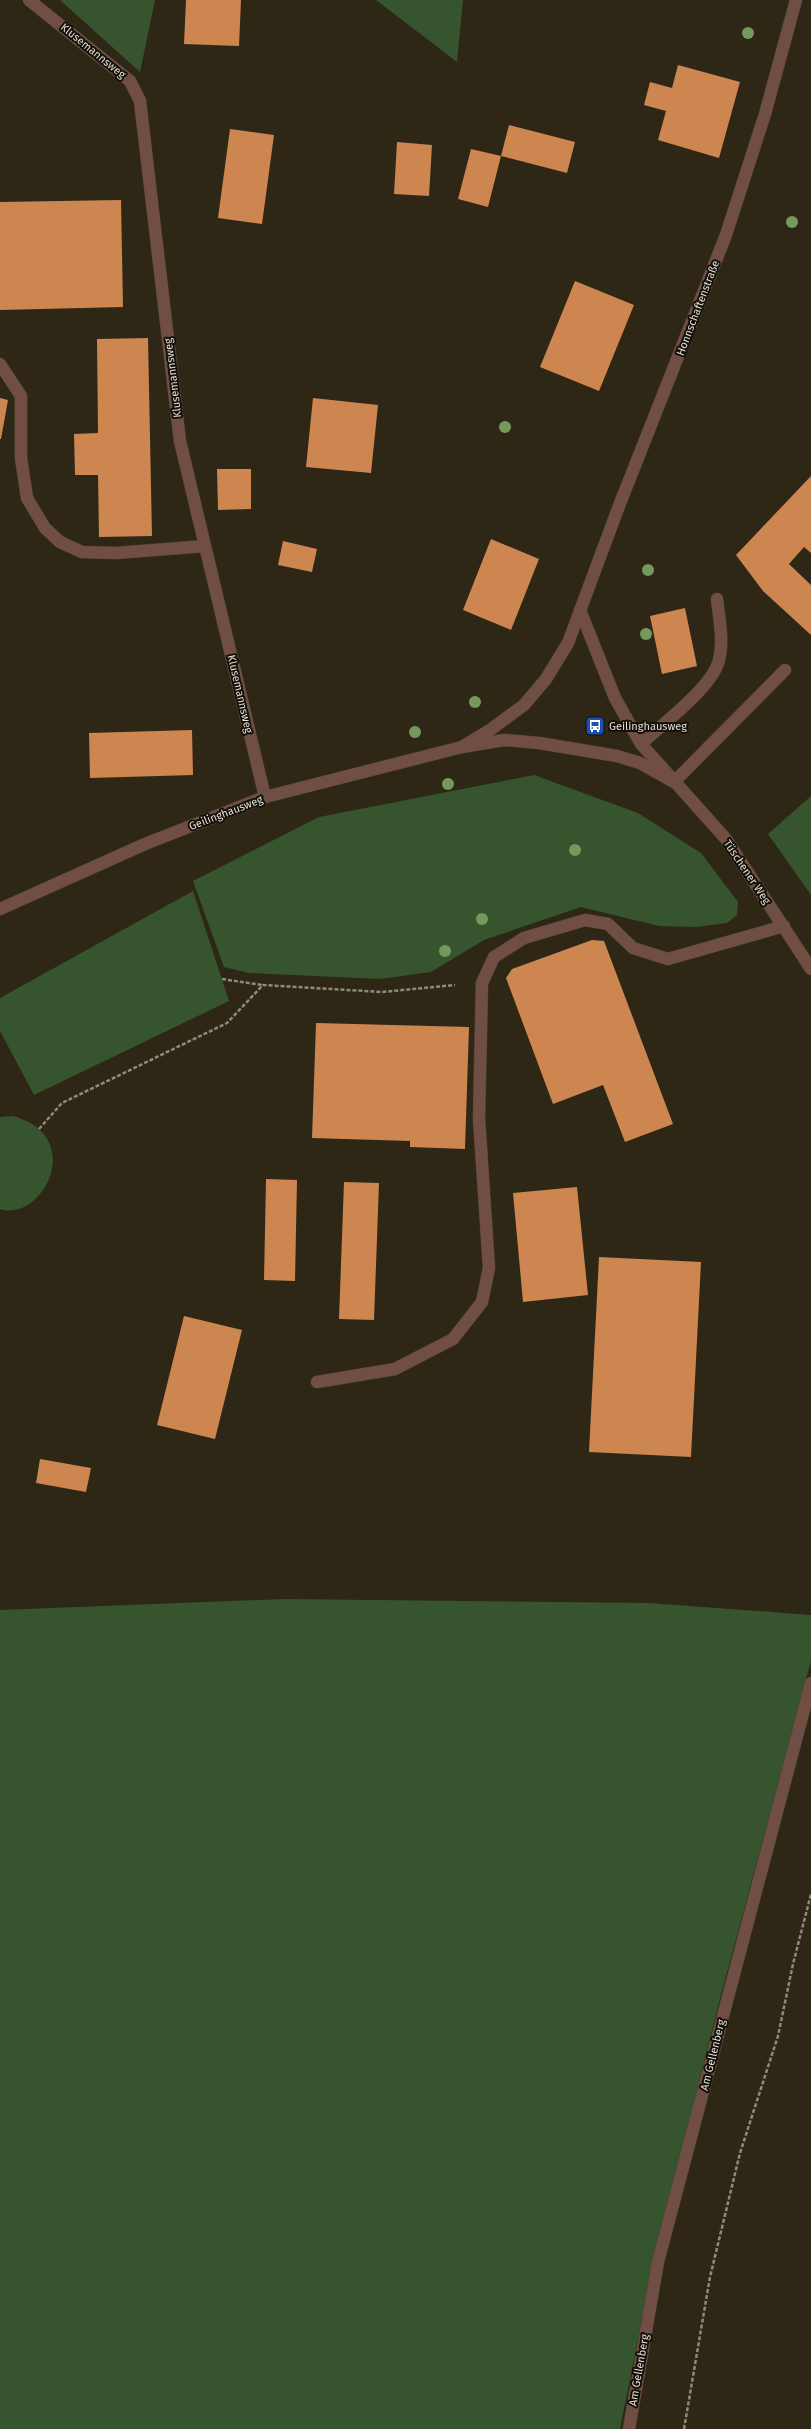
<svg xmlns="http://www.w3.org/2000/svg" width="811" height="2429" viewBox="0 0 811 2429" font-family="'Fira Sans',sans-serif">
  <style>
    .green { fill: #36542d }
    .building { fill: #ce8650 }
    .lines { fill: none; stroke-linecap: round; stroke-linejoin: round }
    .minor-casing { stroke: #4b4434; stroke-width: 13 }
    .path { stroke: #908a7d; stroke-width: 2.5; stroke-dasharray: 4 2; stroke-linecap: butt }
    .minor { stroke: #714e44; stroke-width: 12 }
    .tree { fill: #74995d }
    .labels { text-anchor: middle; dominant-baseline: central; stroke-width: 4; stroke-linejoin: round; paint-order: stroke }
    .street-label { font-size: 11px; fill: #e3ded4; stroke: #131009 }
    .poi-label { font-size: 11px; fill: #e3ded4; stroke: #131009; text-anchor: start }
  </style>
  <rect width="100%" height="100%" fill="#2e2716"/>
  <path class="green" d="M60,0h95l-15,72z
    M376,0h87l-6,62z
    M534,775l104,38 63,40 37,49 -1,13 -10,8 -31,4 -37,-1 -78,-19 -97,33 -53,32 -51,7 -131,-6 -25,-6 -31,-86 126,-64z
    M811,796v99l-43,-61z
    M193,891l36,110 -195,94 -34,-64v-33z
    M13,1116c74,20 30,107 -13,93v-92z
    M285,1599l364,4 162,12v46l-90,334 -67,264 -34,170h-620v-819z"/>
  <path class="building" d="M186,0h55l-2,46 -55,-2z
    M678,65l62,17 -21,76 -61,-18 8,-29 -22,-6 6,-23 22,6z
    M509,125l66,17 -8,31 -66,-17z
    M230,129l44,6 -12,89 -44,-6z
    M397,142l35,3 -3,51 -35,-2z
    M471,149l30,7 -13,51 -30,-8z
    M121,200l2,107 -123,3v-108z
    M575,281l59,24 -35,86 -59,-24z
    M148,338l4,198 -53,1 -1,-62h-23l-1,-41 24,-1 -1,-94z
    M0,398l8,2 -7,39h-1z
    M313,398l65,7 -7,68 -65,-6z
    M217,469h34v40l-33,1z
    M811,476v77l-7,-6 -15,17 22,21v50l-48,-44 -27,-36z
    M491,539l48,20 -28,71 -48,-20z
    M283,541l34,8 -5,23 -34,-7z
    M685,608l12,58 -35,8 -12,-58z
    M192,730l1,45 -103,3 -1,-45z
    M592,940l12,1 69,183 -48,18 -22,-57 -50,19 -47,-126 6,-9z
    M316,1023l153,4 -4,122 -55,-2v-6l-98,-3z
    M266,1179l31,1 -2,101 -31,-1z
    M344,1182l35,1 -5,137 -35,-1z
    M577,1187l11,108 -65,7 -10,-109z
    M599,1257l102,5 -10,195 -102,-5z
    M184,1316l58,14 -27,109 -58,-14z
    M40,1459l51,9 -5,24 -50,-9z"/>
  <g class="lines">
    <g class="minor-casing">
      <path id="minor" d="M29,0l101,81 10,20 40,340 85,356
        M0,364l21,32v62l6,40 18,30 15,14 22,10 34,1 89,-7
        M580,610l35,88 26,46 85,95 85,130
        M641,744c21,-20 72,-57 78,-84 5,-19 0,-42 -2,-61
        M462,747l28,-17 34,-25 22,-26 22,-36 51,-137 107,-271 39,-121 31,-114
        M674,782l111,-112
        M0,909l145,-65 120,-47 197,-50 42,-7 35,3 78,13 23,7 34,19
        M317,1382l78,-13 58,-30 29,-37 7,-34 -10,-150 3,-135 12,-26 30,-19 61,-18 23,4 25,24 35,11 116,-33
        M629,2429l29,-167 153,-579"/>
    </g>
    <path class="path" d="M222,979l40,6
      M39,1129l23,-26 165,-80 36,-38 119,7 73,-7
      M684,2429l26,-152 30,-124 38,-117 15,-72 18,-70"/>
    <use href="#minor" class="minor"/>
  </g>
  <g class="tree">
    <circle cx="748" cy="33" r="6"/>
    <circle cx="792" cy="222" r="6"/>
    <circle cx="505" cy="427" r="6"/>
    <circle cx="648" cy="570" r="6"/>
    <circle cx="646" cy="634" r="6"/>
    <circle cx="475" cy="702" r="6"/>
    <circle cx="415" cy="732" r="6"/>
    <circle cx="448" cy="784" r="6"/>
    <circle cx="575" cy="850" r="6"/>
    <circle cx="482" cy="919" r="6"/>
    <circle cx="445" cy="951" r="6"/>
  </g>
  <defs>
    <g id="bus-square" transform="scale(1)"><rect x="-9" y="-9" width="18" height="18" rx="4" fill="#1a4fb4" stroke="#131009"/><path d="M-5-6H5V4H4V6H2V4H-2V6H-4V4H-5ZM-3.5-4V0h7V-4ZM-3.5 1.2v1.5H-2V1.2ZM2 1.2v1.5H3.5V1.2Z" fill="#fff"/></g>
  </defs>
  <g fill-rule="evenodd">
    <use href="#bus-square" x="595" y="726"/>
  </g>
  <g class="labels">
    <g class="street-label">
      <text transform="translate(93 51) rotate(39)">Klusemannsweg</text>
      <text transform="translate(698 308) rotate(-69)">Honnschaftenstraße</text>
      <text transform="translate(173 378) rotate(-97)">Klusemannsweg</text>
      <text transform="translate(240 694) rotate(77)">Klusemannsweg</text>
      <text transform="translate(226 813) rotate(-21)">Geilinghausweg</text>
      <text transform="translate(747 872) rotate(56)">Tüschener Weg</text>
      <text transform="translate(713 2055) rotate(-76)">Am Gellenberg</text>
      <text transform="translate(639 2370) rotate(-80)">Am Gellenberg</text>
    </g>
    <g class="poi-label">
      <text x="609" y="726">Geilinghausweg</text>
    </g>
  </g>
</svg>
